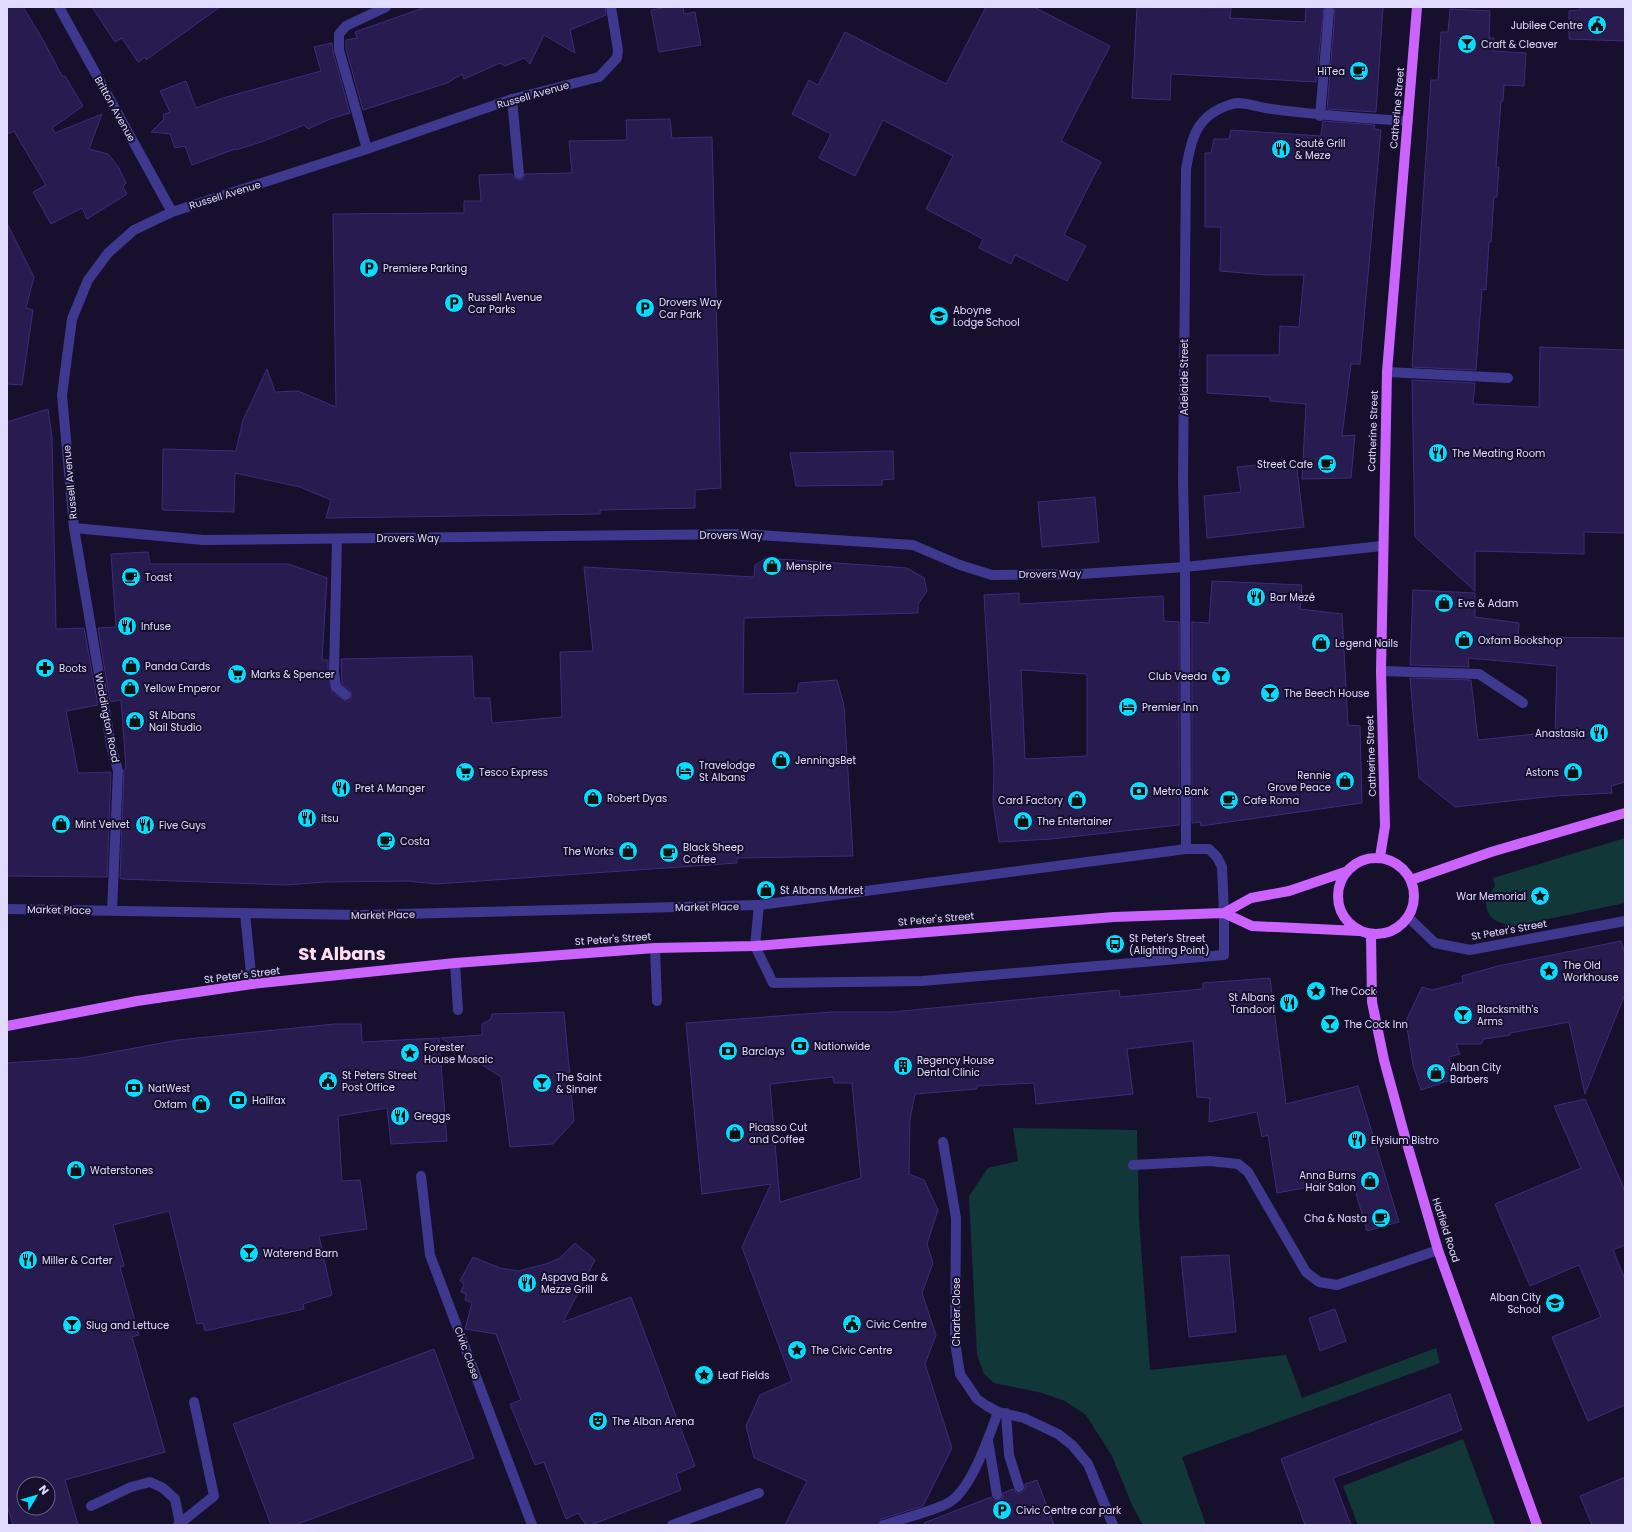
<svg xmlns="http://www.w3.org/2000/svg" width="1632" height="1532" viewBox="0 0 1632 1532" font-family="Poppins,sans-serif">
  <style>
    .green { fill: #123738 }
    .building { fill: #271b4f; stroke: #3e2b7d; fill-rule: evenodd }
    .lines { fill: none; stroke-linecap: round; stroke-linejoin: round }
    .service { stroke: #3f388f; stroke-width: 10 }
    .pedestrian { stroke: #3f388f; stroke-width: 10 }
    .minor { stroke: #3f388f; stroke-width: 10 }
    .primary { stroke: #cb63ff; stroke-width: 10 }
    .labels { text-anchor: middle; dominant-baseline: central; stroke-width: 4; stroke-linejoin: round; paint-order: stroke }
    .poi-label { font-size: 10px; fill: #e1dcff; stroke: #16102d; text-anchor: start }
    .street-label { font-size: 10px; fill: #e1dcff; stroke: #16102d }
    .town-label { font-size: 18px; font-weight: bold; fill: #ffdef2; stroke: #16102d }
  </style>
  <rect width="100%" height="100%" fill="#16102d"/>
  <path class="green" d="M1625,838v65l-120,25v-4c-13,-3 -20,-11 -19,-24l9,-14 -2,-8z
    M1013,1128l124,2 2,89 11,151 136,-15 16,43 134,-50 4,15 -258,94 24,68h-63l-11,-20 -20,-49 -26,-41 -21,-14 -23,-8 -48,-10 -10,-9 -7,-19 -8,-159 19,-28 30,-7z
    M1463,1439l32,86h-137l-15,-39z"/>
  <path class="building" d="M7,7h16l19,31 20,38h3l18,30 -31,22 3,5 47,-19 -13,35 19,5 11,14 7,15 -3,4 4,7 -40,25 -5,-11 -31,16 -18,-32 13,-7 -32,-54 -7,3z
    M92,7h128l-74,53 -1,-3 -7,5 -16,-24 -7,4z
    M426,7h179l1,8 -36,15 5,23 -31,-18 -14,29 -6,-6 -19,8 -5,-3 -36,16 -2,-5 -15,9 -84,27 -17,-61v-9l11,-2 -2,-6z
    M668,7h15l1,7 11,-2 6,33 -42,7 -8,-42z
    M986,7h48l76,39 -49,95 40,21 -37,73 22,11 -19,35 -52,-26 -4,9 -32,-16 4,-9 -57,-30 27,-53 -70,-36 -28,56 -36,-18 12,-24 -39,-20 17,-34 9,5 27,-53 101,52z
    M1137,7l94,1 -1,10 75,4 1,-15h18l-8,75 -145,-8 -1,26 -38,-2z
    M1334,7h49l-7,105 -49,-3 8,-97z
    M1580,7h45v34l-56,-2v-28l11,-1z
    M1450,9l40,2 -1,27h5l-1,13 33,2 -2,33 -20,-1 -1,16h-2l-5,66h3l-2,30h-3l-3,45h-2l-3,48 -4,-1 -6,81 -64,-3 19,-287h7l3,-48h7z
    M332,43l1,9 17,61 -20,6 -22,10 -4,-4 -40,16 -28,9 -1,-1 -43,16 -7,-19 -10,2 -5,-14 -19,-2 13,-13 -1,-4 7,-3 -10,-21 26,-10 10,27 27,-10 98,-27 -7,-24z
    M670,119l2,19 40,-1 9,351 -26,2v18l-95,2v4l-274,4 5,-18 -31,-13 -65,-14 -1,39 -72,-2 1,-61 73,2 7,-31 24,-51 8,23 23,-1 38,16 -3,-193 131,-1v-12h17l-2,-26 33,-1 2,4 5,2 4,-1 2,-5 47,-1 -3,-32 58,-1 -1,-20z
    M1323,121l52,4 -1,4 7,1 -21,234h-9l-9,72 13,-1 -4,43 -49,1 4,-75 -36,-3v-4l-63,-4v-38h72l1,-29 19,1 5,-52h-37l-47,-4 1,-44h-16v-74h6l3,-14h15l2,-9 90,6z
    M7,223l27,54 -8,31 7,2 -11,75 -15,-1z
    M1540,347l85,3v183l-41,-1v22l-109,-3v40l-60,-54 -3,-157 63,3 -2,21 66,3z
    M48,409l4,28 4,192 28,-1 14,77 -32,6 12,62 33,-1 -4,105 -100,-1v-454z
    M893,451l1,28 -12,1v5l-86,1 -6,-33z
    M1296,461l8,66 -97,11 -3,-42 37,-4 -4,-25z
    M1095,497l4,45 -57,5 -4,-45z
    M148,552l2,12h139l38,14 -5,82h6v13l4,19 13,9h4l3,-5 -2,-6 -8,-6 -1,-25 131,-3 2,42h16l2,25 70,-6 -2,-65 33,-1 -9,-84 170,10 1,-12 11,-7 141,10 17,10 3,13 -9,13v9l-174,5 -1,76 54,-1 2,-10 38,-3 7,26 9,150 -116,2v5l-301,21 -28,-3 -83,1 -39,3 -165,-6 -1,-1 4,-109h2l-5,-69 -11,2 -12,-74 18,-1 -5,-73z
    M1212,581l90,4 -2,24 42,5 6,111 12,1 2,77 -161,23 -1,-4 -8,1v-201l17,1z
    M1413,590l62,3v24l44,6 -1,14 107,1v144l-14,4 1,7 -57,3 -100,11 -36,-29 -9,-100 61,2 7,60 77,-8 2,-66 -89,-8 1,9 -59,-2z
    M1019,593v11l144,-8 1,25 15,1v203l-128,14 -52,3 -6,-40 1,-31 -10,-176zM1021,670l66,4v82l-62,3z
    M1621,941l4,14v39l-40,100 -16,-72 -59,11v2l-26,4 -3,5h-25l4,10 -11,3 5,22 -33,11 -8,-25 -7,-44 16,-34 10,3 31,-8 -1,-6 36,-10z
    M1270,978l16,126 72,-18 41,136 -32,9 -16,-55 -30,9 -44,8 -9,-58 -6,2 -5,-25 -48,10 1,-24 -13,-1 -4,-56 -66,8 6,45 -97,10 -2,-21 -57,3v3l-62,5 -5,25 -1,55 15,6 14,30 -11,34 6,19 -11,30 14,42 -11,29 27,84 -29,58 -41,13 -4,6h-93l22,-44 -53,-23 -8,-32 14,-31 32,-14 -50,-134 29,-63 -69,10 -16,-171 145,-11h61l227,-22 1,7 83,-8v-6zM833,1077l1,6h18l9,95 -81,24 -10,-118z
    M564,1012l10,109 -21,23 -43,3 -9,-70 -60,-39 41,-3v-11l9,-5 1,-5z
    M334,1024h27l1,18 77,-4 8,103 -56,3 -4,-36 -49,8 4,65 18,-1 7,49 -48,7 13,59 -29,9 1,5 -99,22 -2,-8 -6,1 -28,-113 -56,14 11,41 -4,1 19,68 -7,2 33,115 -100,28 13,45h-65l-6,-20v-442l74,-5 97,-18zM24,1484h24v24h-24z
    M1585,1099l40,92v54l-12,5 12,29v126l-37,16 -36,-84 49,-20 -22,-52 -49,21 -35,-82 86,-36 -27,-62z
    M575,1243l20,17 -32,62 68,-25 64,169 -19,8 5,16 -90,35h-5l-8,-12 -12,6 -22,-57 -9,3 -25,-61 11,-4 -25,-66 -31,-5 7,-26 -7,-3 1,-6 -5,-2 3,-8 -4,-3 13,-24 27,11 18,3 28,-7 14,-6z
    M1229,1255l7,77 -47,5 -8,-80z
    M1335,1309l11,32 -26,10 -11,-33z
    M434,1349l40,109 -179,67h-24l-38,-101z
    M1450,1394l12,36 -129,48 18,47h-46l-24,-66z
    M1625,1477v48h-33l-12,-29z
    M1037,1480l17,45h-130v-2l67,-26 3,4h4l5,-3v-5l10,-4 4,4h4l4,-4v-5z"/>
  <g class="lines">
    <path class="service" d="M512,99l7,75
      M1320,116l9,-105
      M367,149l-28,-99v-16l7,-8 40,-19
      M1387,372l121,6
      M337,539l-3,133 2,15 10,8
      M1381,671l98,3 44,29
      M1186,849h23l8,8 5,10 2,46v42l-302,26 -149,2 -18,-37 4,-41z
      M1133,1165l77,-4 28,3 10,8 58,100 13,10 18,3 101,-35
      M1006,1413l3,42 10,32
      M988,1440l9,55
      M91,1506l40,-19 19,-5 13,6 12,11 5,25
      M178,1525l36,-29 -20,-94
      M672,1525l87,-32
      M884,1525c19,-7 47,-13 64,-22 23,-12 41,-67 50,-91"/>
    <path class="pedestrian" d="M1185,567l1,282
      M111,745l7,26 -6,140
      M7,909l354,6 398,-10
      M245,913l7,71
      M655,948l2,53
      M455,963l3,47"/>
    <path class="minor" d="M59,7l113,205
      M74,528l129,12 540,-6 170,11 47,20 32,10 89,-1 104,-7 197,-21
      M1185,567l-2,-86 3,-312c6,-32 10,-54 46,-65 8,-3 24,2 33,4 48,7 95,10 143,13
      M111,745l-37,-217 -12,-133 10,-76 16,-39 20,-27 26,-23 38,-18 195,-63 145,-50 87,-22 18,-19 1,-8 -7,-43
      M1408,917l27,26 35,7 155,-29
      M943,1142l13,76 -1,124 5,32 17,25 10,7 11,6 26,6 34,16 14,11 16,19 25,61
      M421,1176l9,79 102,270"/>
    <path class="primary" d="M1380,857l5,-31 -4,-155 6,-299 30,-365
      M1338 896a38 38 0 1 1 76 0a38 38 0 1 1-76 0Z
      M1411,880l80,-28 134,-39
      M1224,913l27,-15 38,-7 56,-19
      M1371,934l1,68 12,58 21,77 33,113 99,275
      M7,1026l130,-25 115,-17 203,-21 200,-15 100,-2 359,-29 110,-4 28,13 107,5"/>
  </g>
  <defs>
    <g id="civic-disc" transform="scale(1)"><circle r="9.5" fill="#08ddff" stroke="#16102d"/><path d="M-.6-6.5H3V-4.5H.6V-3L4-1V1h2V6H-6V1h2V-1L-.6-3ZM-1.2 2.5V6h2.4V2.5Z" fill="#111"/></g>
    <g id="bar-disc" transform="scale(1)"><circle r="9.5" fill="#08ddff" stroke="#16102d"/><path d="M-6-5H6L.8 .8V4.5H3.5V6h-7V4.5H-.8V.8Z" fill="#111"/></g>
    <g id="cafe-disc" transform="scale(1)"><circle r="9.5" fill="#08ddff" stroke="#16102d"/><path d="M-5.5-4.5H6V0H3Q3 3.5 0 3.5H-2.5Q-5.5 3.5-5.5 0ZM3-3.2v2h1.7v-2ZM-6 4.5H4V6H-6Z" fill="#111"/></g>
    <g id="restaurant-disc" transform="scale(1)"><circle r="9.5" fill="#08ddff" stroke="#16102d"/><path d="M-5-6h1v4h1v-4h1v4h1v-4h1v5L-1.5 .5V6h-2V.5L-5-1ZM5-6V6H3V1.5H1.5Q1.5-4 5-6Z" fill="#111"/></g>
    <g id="parking-disc" transform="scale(1)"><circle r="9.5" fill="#08ddff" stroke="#16102d"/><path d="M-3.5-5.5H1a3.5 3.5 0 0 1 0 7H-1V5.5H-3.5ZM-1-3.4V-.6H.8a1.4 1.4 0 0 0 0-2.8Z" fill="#111"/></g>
    <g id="school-disc" transform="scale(1)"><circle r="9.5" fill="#08ddff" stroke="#16102d"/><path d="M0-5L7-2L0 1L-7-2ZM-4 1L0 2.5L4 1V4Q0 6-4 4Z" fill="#111"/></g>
    <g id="shop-disc" transform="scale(1)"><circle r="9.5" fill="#08ddff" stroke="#16102d"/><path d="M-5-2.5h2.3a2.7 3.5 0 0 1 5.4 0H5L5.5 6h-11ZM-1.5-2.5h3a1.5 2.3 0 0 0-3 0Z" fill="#111"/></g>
    <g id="pharmacy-disc" transform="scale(1)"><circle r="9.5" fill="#08ddff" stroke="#16102d"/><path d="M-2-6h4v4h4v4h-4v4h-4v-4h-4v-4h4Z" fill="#111"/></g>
    <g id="supermarket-disc" transform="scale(1)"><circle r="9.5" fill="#08ddff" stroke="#16102d"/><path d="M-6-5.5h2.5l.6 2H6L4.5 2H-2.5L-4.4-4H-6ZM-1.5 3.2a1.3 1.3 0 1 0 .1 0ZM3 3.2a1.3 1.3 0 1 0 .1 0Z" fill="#111"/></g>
    <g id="hotel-disc" transform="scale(1)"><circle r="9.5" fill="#08ddff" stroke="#16102d"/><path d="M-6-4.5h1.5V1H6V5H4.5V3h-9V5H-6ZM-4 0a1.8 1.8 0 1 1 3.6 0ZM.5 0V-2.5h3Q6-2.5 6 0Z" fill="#111"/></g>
    <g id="bank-disc" transform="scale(1)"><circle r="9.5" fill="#08ddff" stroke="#16102d"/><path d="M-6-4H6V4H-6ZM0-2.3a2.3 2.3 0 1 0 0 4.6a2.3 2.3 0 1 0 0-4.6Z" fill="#111"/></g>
    <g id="sight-disc" transform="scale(1)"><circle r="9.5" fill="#08ddff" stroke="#16102d"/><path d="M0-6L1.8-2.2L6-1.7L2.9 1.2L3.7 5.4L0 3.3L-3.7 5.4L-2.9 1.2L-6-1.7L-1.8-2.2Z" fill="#111"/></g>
    <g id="bus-disc" transform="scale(1)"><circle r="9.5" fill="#08ddff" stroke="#16102d"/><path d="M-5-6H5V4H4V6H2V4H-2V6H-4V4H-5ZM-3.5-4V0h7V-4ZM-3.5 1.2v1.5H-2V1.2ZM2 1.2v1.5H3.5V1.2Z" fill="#111"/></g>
    <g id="building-disc" transform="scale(1)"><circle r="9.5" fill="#08ddff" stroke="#16102d"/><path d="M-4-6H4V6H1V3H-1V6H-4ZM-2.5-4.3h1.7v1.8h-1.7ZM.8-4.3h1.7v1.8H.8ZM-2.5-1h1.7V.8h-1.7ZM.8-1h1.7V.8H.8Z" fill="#111"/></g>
    <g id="theatre-disc" transform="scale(1)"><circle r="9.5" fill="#08ddff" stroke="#16102d"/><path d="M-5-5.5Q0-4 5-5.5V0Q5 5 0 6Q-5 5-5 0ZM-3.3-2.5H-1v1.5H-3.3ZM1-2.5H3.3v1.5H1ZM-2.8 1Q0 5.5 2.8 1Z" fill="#111"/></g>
  </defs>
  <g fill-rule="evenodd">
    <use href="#civic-disc" x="1597" y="25"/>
    <use href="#bar-disc" x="1467" y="44"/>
    <use href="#cafe-disc" x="1359" y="71"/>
    <use href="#restaurant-disc" x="1281" y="149"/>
    <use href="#parking-disc" x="369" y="268"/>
    <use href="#parking-disc" x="454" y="303"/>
    <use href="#parking-disc" x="645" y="308"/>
    <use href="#school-disc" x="939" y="316"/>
    <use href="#restaurant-disc" x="1438" y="453"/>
    <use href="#cafe-disc" x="1327" y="464"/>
    <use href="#shop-disc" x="772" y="566"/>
    <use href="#cafe-disc" x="131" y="577"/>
    <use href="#restaurant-disc" x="1256" y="597"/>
    <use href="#shop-disc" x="1444" y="603"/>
    <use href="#restaurant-disc" x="127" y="626"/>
    <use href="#shop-disc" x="1464" y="640"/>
    <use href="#shop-disc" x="1321" y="643"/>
    <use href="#shop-disc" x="131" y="666"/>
    <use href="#pharmacy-disc" x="45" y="668"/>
    <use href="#supermarket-disc" x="237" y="674"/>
    <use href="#bar-disc" x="1221" y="676"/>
    <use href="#shop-disc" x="130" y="688"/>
    <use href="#bar-disc" x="1270" y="693"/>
    <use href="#hotel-disc" x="1128" y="707"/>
    <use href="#shop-disc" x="135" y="721"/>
    <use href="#restaurant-disc" x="1599" y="733"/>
    <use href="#shop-disc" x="781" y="760"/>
    <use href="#hotel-disc" x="685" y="771"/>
    <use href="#supermarket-disc" x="465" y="772"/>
    <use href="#shop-disc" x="1573" y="772"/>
    <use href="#shop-disc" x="1345" y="781"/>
    <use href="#restaurant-disc" x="341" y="788"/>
    <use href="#bank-disc" x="1139" y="791"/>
    <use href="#shop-disc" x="593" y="798"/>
    <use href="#shop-disc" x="1077" y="800"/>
    <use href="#cafe-disc" x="1229" y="800"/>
    <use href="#restaurant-disc" x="307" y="818"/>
    <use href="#shop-disc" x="1023" y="821"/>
    <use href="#shop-disc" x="61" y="824"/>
    <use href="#restaurant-disc" x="145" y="825"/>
    <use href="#cafe-disc" x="386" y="841"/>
    <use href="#shop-disc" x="628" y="851"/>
    <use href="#cafe-disc" x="669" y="853"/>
    <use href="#shop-disc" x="766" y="890"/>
    <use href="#sight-disc" x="1540" y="896"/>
    <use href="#bus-disc" x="1115" y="944"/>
    <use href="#sight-disc" x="1549" y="971"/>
    <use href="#sight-disc" x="1316" y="991"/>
    <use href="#restaurant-disc" x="1289" y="1003"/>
    <use href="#bar-disc" x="1463" y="1015"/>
    <use href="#bar-disc" x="1330" y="1024"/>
    <use href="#bank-disc" x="800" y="1046"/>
    <use href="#bank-disc" x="728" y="1051"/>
    <use href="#sight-disc" x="410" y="1053"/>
    <use href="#building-disc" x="903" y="1066"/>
    <use href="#shop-disc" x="1436" y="1073"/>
    <use href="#civic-disc" x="328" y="1081"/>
    <use href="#bar-disc" x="542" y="1083"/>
    <use href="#bank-disc" x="134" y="1088"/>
    <use href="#bank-disc" x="238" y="1100"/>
    <use href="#shop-disc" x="201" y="1104"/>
    <use href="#restaurant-disc" x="400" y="1116"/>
    <use href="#shop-disc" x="735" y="1133"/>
    <use href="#restaurant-disc" x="1357" y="1140"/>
    <use href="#shop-disc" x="76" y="1170"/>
    <use href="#shop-disc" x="1370" y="1181"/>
    <use href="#cafe-disc" x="1381" y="1218"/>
    <use href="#bar-disc" x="249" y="1253"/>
    <use href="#restaurant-disc" x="28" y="1260"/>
    <use href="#restaurant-disc" x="527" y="1283"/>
    <use href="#school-disc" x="1555" y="1303"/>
    <use href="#civic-disc" x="852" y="1324"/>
    <use href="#bar-disc" x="72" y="1325"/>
    <use href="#sight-disc" x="797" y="1350"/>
    <use href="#sight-disc" x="704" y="1375"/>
    <use href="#theatre-disc" x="598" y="1421"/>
    <use href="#parking-disc" x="1002" y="1510"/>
  </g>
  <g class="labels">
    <g class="poi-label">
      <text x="1583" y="25" text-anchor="end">Jubilee Centre</text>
      <text x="1481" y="44">Craft &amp; Cleaver</text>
      <text x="1345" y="71" text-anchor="end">HiTea</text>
      <text x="1295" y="143">Sauté Grill<tspan x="1295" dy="12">&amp; Meze</tspan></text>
      <text x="383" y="268">Premiere Parking</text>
      <text x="468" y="297">Russell Avenue<tspan x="468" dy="12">Car Parks</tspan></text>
      <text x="659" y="302">Drovers Way<tspan x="659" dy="12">Car Park</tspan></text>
      <text x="953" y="310">Aboyne<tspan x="953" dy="12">Lodge School</tspan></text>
      <text x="1452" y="453">The Meating Room</text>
      <text x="1313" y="464" text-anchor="end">Street Cafe</text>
      <text x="786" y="566">Menspire</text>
      <text x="145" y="577">Toast</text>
      <text x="1270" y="597">Bar Mezé</text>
      <text x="1458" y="603">Eve &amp; Adam</text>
      <text x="141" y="626">Infuse</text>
      <text x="1478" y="640">Oxfam Bookshop</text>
      <text x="1335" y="643">Legend Nails</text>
      <text x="145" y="666">Panda Cards</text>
      <text x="59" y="668">Boots</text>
      <text x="251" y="674">Marks &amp; Spencer</text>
      <text x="1207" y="676" text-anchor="end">Club Veeda</text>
      <text x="144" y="688">Yellow Emperor</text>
      <text x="1284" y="693">The Beech House</text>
      <text x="1142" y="707">Premier Inn</text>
      <text x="149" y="715">St Albans<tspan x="149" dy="12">Nail Studio</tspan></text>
      <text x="1585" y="733" text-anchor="end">Anastasia</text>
      <text x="795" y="760">JenningsBet</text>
      <text x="699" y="765">Travelodge<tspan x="699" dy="12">St Albans</tspan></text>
      <text x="479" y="772">Tesco Express</text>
      <text x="1559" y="772" text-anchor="end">Astons</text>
      <text x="1331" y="775" text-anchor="end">Rennie<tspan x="1331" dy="12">Grove Peace</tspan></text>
      <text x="355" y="788">Pret A Manger</text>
      <text x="1153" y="791">Metro Bank</text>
      <text x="607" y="798">Robert Dyas</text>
      <text x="1063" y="800" text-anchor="end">Card Factory</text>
      <text x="1243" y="800">Cafe Roma</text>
      <text x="321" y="818">itsu</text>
      <text x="1037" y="821">The Entertainer</text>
      <text x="75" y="824">Mint Velvet</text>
      <text x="159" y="825">Five Guys</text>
      <text x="400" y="841">Costa</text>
      <text x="683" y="847">Black Sheep<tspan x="683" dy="12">Coffee</tspan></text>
      <text x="614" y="851" text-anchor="end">The Works</text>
      <text x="780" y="890">St Albans Market</text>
      <text x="1526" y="896" text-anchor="end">War Memorial</text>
      <text x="1129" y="938">St Peter's Street<tspan x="1129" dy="12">(Alighting Point)</tspan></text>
      <text x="1563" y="965">The Old<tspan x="1563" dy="12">Workhouse</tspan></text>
      <text x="1330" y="991">The Cock</text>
      <text x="1275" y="997" text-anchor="end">St Albans<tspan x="1275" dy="12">Tandoori</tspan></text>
      <text x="1477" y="1009">Blacksmith's<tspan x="1477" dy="12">Arms</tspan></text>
      <text x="1344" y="1024">The Cock Inn</text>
      <text x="814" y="1046">Nationwide</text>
      <text x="424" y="1047">Forester<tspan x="424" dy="12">House Mosaic</tspan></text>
      <text x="742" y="1051">Barclays</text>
      <text x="917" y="1060">Regency House<tspan x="917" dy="12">Dental Clinic</tspan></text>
      <text x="1450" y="1067">Alban City<tspan x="1450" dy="12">Barbers</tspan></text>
      <text x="342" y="1075">St Peters Street<tspan x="342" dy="12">Post Office</tspan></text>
      <text x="556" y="1077">The Saint<tspan x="556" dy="12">&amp; Sinner</tspan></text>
      <text x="148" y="1088">NatWest</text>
      <text x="252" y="1100">Halifax</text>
      <text x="187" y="1104" text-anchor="end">Oxfam</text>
      <text x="414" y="1116">Greggs</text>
      <text x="749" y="1127">Picasso Cut<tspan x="749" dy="12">and Coffee</tspan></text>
      <text x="1371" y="1140">Elysium Bistro</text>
      <text x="90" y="1170">Waterstones</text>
      <text x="1356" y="1175" text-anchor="end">Anna Burns<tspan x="1356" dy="12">Hair Salon</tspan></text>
      <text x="1367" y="1218" text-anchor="end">Cha &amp; Nasta</text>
      <text x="263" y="1253">Waterend Barn</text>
      <text x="42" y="1260">Miller &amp; Carter</text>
      <text x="541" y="1277">Aspava Bar &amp;<tspan x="541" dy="12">Mezze Grill</tspan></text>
      <text x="1541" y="1297" text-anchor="end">Alban City<tspan x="1541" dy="12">School</tspan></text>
      <text x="866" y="1324">Civic Centre</text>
      <text x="86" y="1325">Slug and Lettuce</text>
      <text x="811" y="1350">The Civic Centre</text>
      <text x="718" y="1375">Leaf Fields</text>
      <text x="612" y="1421">The Alban Arena</text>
      <text x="1016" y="1510">Civic Centre car park</text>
    </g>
    <g class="street-label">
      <text transform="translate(533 95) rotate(-16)">Russell Avenue</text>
      <text transform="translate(1397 108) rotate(-85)">Catherine Street</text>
      <text transform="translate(115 109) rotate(61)">Britton Avenue</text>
      <text transform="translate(225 195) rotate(-17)">Russell Avenue</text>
      <text transform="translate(1184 377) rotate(-90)">Adelaide Street</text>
      <text transform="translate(1373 431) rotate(-88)">Catherine Street</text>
      <text transform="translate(70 482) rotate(-95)">Russell Avenue</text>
      <text x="731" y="535">Drovers Way</text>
      <text x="408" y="538">Drovers Way</text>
      <text transform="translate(1050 574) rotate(-1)">Drovers Way</text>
      <text transform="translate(107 718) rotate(79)">Waddington Road</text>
      <text transform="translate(1371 756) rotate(-92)">Catherine Street</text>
      <text transform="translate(707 907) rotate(-1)">Market Place</text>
      <text transform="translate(59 910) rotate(1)">Market Place</text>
      <text transform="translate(383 915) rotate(-1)">Market Place</text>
      <text transform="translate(936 919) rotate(-5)">St Peter's Street</text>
      <text transform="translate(1509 930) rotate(-10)">St Peter's Street</text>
      <text transform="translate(613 939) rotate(-4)">St Peter's Street</text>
      <text transform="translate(242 975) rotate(-7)">St Peter's Street</text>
      <text transform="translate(1446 1230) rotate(72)">Hatfield Road</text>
      <text transform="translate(956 1312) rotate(-90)">Charter Close</text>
      <text transform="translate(467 1353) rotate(70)">Civic Close</text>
    </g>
    <g class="town-label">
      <text x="342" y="953">St Albans</text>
    </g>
  </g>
  <rect width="1632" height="1532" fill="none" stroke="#e1dcff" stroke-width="16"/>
  <g transform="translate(36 1496) rotate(52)"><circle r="19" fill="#16102d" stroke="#676281"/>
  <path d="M0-3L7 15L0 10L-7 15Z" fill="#08ddff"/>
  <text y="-6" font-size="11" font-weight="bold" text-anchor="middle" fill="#e1dcff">N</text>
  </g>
</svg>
